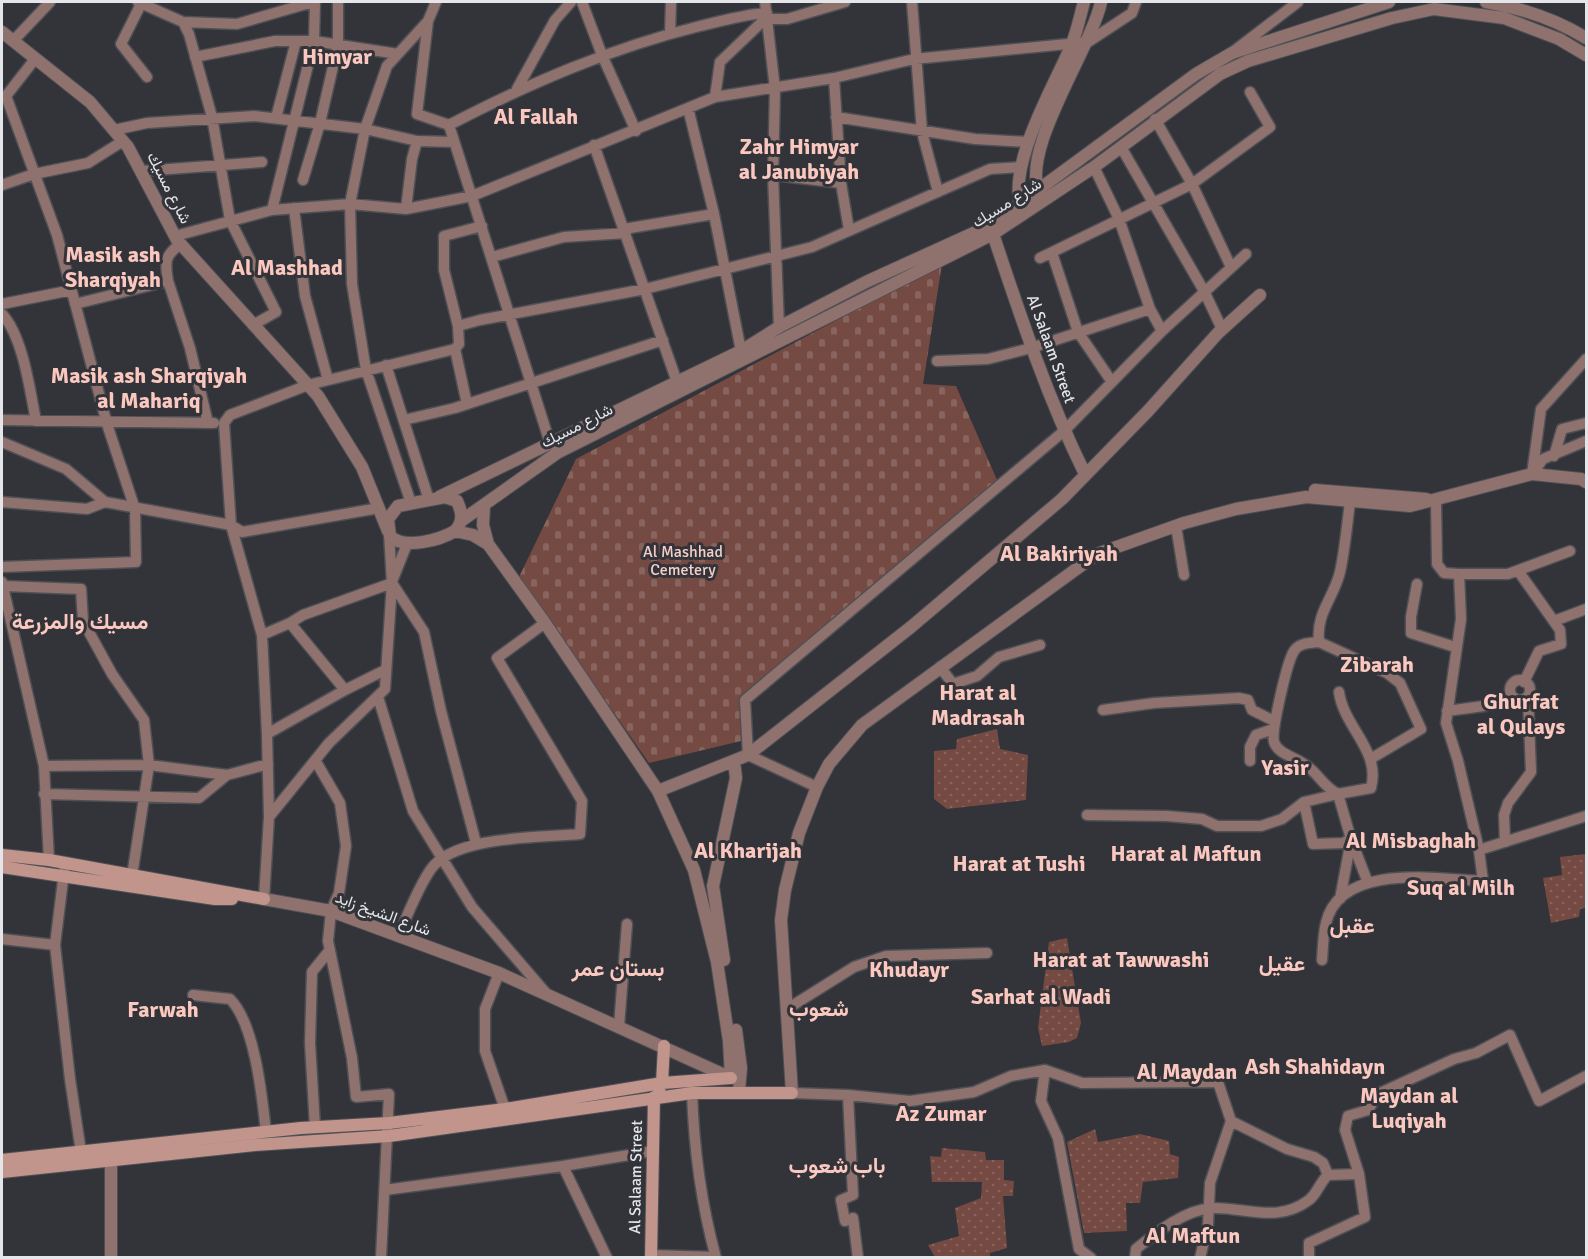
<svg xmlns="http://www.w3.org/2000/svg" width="1588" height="1259" viewBox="0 0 1588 1259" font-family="Signika,Vazirmatn,sans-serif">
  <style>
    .grass { fill: url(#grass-dots) }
    .cemetery { fill: url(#cemetery-stones) }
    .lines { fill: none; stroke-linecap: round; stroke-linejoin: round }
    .minor-casing { stroke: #4f5056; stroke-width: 13 }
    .tertiary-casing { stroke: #4f5056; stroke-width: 14 }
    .secondary-casing { stroke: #4f5056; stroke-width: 14 }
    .minor { stroke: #8f726d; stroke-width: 10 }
    .tertiary { stroke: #8f726d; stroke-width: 12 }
    .secondary { stroke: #c1948c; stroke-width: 12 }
    .labels { text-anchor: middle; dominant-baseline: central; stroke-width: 6; stroke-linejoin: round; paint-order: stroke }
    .street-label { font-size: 16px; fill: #e5e6ea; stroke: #32343a }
    .park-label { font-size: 16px; fill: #f6cec8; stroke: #32343a }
    .district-label { font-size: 22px; font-weight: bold; fill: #fbc8bf; stroke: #32343a }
  </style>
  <defs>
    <pattern id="grass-dots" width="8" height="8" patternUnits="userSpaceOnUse" patternTransform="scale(1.5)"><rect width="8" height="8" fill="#754a43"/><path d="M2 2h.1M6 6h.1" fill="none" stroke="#88645e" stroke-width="1.8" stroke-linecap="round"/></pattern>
    <pattern id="cemetery-stones" width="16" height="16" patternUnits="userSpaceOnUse" patternTransform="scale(1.5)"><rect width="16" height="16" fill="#754a43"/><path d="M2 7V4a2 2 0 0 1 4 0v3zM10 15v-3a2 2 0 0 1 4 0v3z" fill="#88645e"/></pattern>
  </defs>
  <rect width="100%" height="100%" fill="#32343a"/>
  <path class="grass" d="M997,729l3,20 28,6 -2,45 -79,9 -13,-10v-48l22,-2 1,-10z
    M1586,854v54l-6,1 -1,8 -28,6 -8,-45 19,-3 -2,-18z
    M1067,938l14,85 -4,15 -8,4 -27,4 -4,-18 11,-86z
    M1095,1129l3,13 42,-8 29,7 1,13 9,3 -1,21 -35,4 -3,21h-14l1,28 -43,2 -17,-91z
    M942,1148l43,4 1,8h18v20l10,1 -1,15h-10l4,52 -17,5v4h-55l-7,-12 31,-9 -4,-28 26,-10 1,-16h-50l-2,-26 11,1z"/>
  <path class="cemetery" d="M942,264l-19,120 33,2 41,94 -256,216v45l-92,22 -130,-186 57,-118z"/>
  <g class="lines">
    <g class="minor-casing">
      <path id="minor" d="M138,2l45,20 6,12 23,83 18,103 46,92 -23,13
        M142,2l-21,42 26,33
        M436,2l-8,19 -11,93 32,11c81,-42 162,-77 251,-99 22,-5 44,-12 67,-13
        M582,2l20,53 34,76
        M765,2l10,87 -2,86 6,152
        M912,2l10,130 16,60
        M183,22l54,2 76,-22
        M670,34l1,-32
        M13,41l37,-39
        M1234,51l64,-49
        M195,57l80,-16h39l84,13
        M834,78l7,105 8,47
        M517,89l38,-69 16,-18
        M715,97l5,-35 45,-43h22l58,-17
        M688,108l26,106 27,137
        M836,117l139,22 54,3
        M276,118l20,-77
        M1155,119l37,65 38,81
        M449,125l101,318
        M114,130l33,-7 107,-7 111,13 52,12 37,1
        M594,145l83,237
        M1121,147l83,144 18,38
        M1094,167l25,52 31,90 12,22
        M143,171l119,-9
        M773,175l68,8
        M303,180l17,-57 18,-78v-43
        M2,185l32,-11 54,-11 35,-22
        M294,208l11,88 23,84
        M406,209l6,-50 5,-18
        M272,210l42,-169 1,-39
        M624,229l90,-15
        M175,236l97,-26 78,-6 56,5 66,-13 243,-99 119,-19 80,-19 174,-17 44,-29 4,-11
        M1052,253l26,79 34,50
        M492,257l72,-20 62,-4
        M1040,258l152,-74 78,-57 -20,-35
        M168,281c-3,-18 -4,-26 13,-37
        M2,304l70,-14
        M75,304l93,-23 22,67 18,75
        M2,314c21,22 28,77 34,107
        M458,326l-14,-56v-34l38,-10
        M1586,359l-45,50 -9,65 11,-15 43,-18
        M937,361l51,-2 43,-11 119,-39
        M386,365l43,135
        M467,404l-12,-55 4,-5 -1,-18 22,-6 165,-31 167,-42 178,-78 31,-2
        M2,420l212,3
        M404,420l51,-12 208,-68
        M2,442l64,27 39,33 126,23 11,7 137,-24
        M1554,456l8,-27 24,-6
        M2,502l85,7 18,-7
        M1350,502c-3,23 -5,47 -10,70 -7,28 -24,40 -21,70l68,31 13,10 21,46 -49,29
        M411,503l-45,-133 -14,-86 -2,-80 15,-75 22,-63 41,-45
        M1176,526l8,49
        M2,567l134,-5 -1,-53 -28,-85 -50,-189 -51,-139 29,-37
        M1519,572l41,58 1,14 -22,7 -15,31
        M1459,574h49l62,-23
        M393,579l14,-35
        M2,582l42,184 5,94
        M392,583l32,49 17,79 35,132
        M1417,584l-6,33v16l44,14
        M4,586l77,3 2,32 29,53 32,46 5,45 -17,111
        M1554,621l32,-12
        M290,623l13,-8 89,-32
        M262,635l5,99 78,-44
        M1319,642c-9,1 -20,1 -25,9 -7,11 -23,80 -20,91 4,12 21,15 30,22 14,8 18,22 34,30
        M940,667l13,17 24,-8 22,-19 41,-12
        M385,670l-40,20 -55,-67 -28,12 -31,-110 -7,-102 6,-8 78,-30 147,-36
        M1510 690a10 10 0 1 1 20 0a10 10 0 1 1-20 0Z
        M1339,692c5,36 42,58 32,96l-33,6 13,45 17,44
        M378,697l35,114 59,96 73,85
        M1103,710l51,-7 85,-5 9,2 4,10 22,11
        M1447,711l59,-8 7,-6
        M267,734l2,83
        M315,760l25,43 6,43 -7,47 -8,18 -3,30 24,117 4,39 33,-3 -8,164
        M1250,761v-14l6,-12 17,-6
        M44,766l105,-1 78,10
        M817,787l-69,-32 -3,-55 319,-269 98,-100 84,-77
        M44,794l155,4 28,-23 41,-11
        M1304,802l9,42 30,-1 8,-4
        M1087,815l80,1 35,3 15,7h44l21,-7 22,-17 34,-8
        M1505,842l-1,-27 4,-12 23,-31 -3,-76
        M1479,850l107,-34
        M65,864l-10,81 15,134 11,73
        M264,899l5,-82 60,-74 56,-54 7,-106 -3,-50
        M1340,899l11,-59
        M398,936c10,-21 19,-47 33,-67 24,-34 110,-31 149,-35l2,-33 -85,-143 48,-35
        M2,939l53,6
        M1322,960c1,-12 1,-26 4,-37 14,-61 113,-44 157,-42l-4,-31 -21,-89 -12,-38 15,-104 -2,-45 -15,-1 -7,-9 -1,-63
        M499,973l-14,36v42l20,58
        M193,995l37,4c25,25 32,97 36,133
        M787,1009l67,-42 32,-11 101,-3
        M619,1026l8,-102
        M1045,1070l-4,31 17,37 21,111 12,9
        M692,1093c2,57 9,110 24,165
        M792,1093l56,2 62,6 64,-9 37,-16 34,-6 37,13 136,-1 13,39 56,28 27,8 9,6 5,12 31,-1 -14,-44 3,-14 20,-6 10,-16 76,-35 22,-6 34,-18 29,66 47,-25
        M315,1127l-5,-84 2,-71 17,-21
        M563,1166l44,92
        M385,1190l178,-24 90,-15
        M853,1218l5,40
        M845,1221l-4,-21 12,-5 -5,-100
        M651,1255l64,2
        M1135,1258l1,-9c20,-16 48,-39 76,-41 34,-1 65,16 97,-8 8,-6 11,-18 19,-25
        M1200,1258l8,-33 2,-42 21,-62
        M1309,1258v-15l56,-26 -6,-43"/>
    </g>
    <g class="tertiary-casing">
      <path id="tertiary" d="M1486,2c35,6 71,18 100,36
        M2,32l88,70 38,45 49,93 141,156 44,71 26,64
        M1041,197c-25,-43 50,-147 60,-195
        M1022,210c-17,-43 33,-125 49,-164 6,-14 9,-30 13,-44
        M993,234c27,81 54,163 92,240
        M1315,490l111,9
        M439,497l302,-146 38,-24 89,-46 121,-55 207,-152 36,-21 157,-51
        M445,497l12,4c5,11 7,20 -2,30 -15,9 -51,19 -65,5l-2,-17 10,-13z
        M461,521l96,-68 436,-219 101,-67 126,-93 28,-13 144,-43 42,-9 70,9 55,21 27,16
        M455,531l18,4 15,9
        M658,791l90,-36 163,-128 151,-128 86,-88 70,-78 42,-38
        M264,899l67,12 168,62 232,105 -2,-37 -12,-79 -23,-92 -36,-79 -113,-168 -57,-79 -5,-19 1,-19
        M724,960l-11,-74 23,-108 -2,-17
        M736,1030l5,38 -2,23
        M792,1093l-11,-173 4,-30 14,-57 18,-46 12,-23 33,-39 235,-171 87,-31 52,-14 70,-12 104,9 122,-32 49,5 5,3
        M111,1160v98"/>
    </g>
    <g class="secondary-casing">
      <path id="secondary" d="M2,855l47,5 215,39
        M2,867l213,32h17
        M659,1089l3,-6 2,-37
        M2,1160l299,-32 88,-5 116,-14 157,-26 69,-5
        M2,1172l253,-27 134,-9 303,-43h100
        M651,1258l3,-161"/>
    </g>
    <use href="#minor" class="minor"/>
    <use href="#tertiary" class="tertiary"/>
    <use href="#secondary" class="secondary"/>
  </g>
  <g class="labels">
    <g class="street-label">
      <text transform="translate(169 188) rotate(63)">شارع مسيك</text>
      <text transform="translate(1007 203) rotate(-32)">شارع مسيك</text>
      <text transform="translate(1051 349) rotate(70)">Al Salaam Street</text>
      <text transform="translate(577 426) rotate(-27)">شارع مسيك</text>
      <text transform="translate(383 914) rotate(20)">شارع الشيخ زايد</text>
      <text transform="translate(636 1177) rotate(-89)">Al Salaam Street</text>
    </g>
    <g class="park-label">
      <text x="683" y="552">Al Mashhad<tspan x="683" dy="18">Cemetery</tspan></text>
    </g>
    <g class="district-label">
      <text x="337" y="56">Himyar</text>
      <text x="536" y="116">Al Fallah</text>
      <text x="799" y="146">Zahr Himyar<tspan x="799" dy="25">al Janubiyah</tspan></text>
      <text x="113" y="254">Masik ash<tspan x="113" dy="25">Sharqiyah</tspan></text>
      <text x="287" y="267">Al Mashhad</text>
      <text x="149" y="375">Masik ash Sharqiyah<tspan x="149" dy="25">al Mahariq</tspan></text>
      <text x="1059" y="553">Al Bakiriyah</text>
      <text x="80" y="621">مسيك والمزرعة</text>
      <text x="1377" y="664">Zibarah</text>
      <text x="978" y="692">Harat al<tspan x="978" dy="25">Madrasah</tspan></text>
      <text x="1521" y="701">Ghurfat<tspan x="1521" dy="25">al Qulays</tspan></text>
      <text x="1285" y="767">Yasir</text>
      <text x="1411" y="840">Al Misbaghah</text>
      <text x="748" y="850">Al Kharijah</text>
      <text x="1186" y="853">Harat al Maftun</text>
      <text x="1019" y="863">Harat at Tushi</text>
      <text x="1461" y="887">Suq al Milh</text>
      <text x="1352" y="925">عقبل</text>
      <text x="1121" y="959">Harat at Tawwashi</text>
      <text x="1282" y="963">عقيل</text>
      <text x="618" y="968">بستان عمر</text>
      <text x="909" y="969">Khudayr</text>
      <text x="1041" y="996">Sarhat al Wadi</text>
      <text x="819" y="1008">شعوب</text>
      <text x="163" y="1009">Farwah</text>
      <text x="1315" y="1066">Ash Shahidayn</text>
      <text x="1187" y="1071">Al Maydan</text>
      <text x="1409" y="1095">Maydan al<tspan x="1409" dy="25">Luqiyah</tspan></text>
      <text x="941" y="1113">Az Zumar</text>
      <text x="837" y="1165">باب شعوب</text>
      <text x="1193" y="1235">Al Maftun</text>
    </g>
  </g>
  <rect width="1588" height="1259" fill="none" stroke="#e5e6ea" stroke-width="6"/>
</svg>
